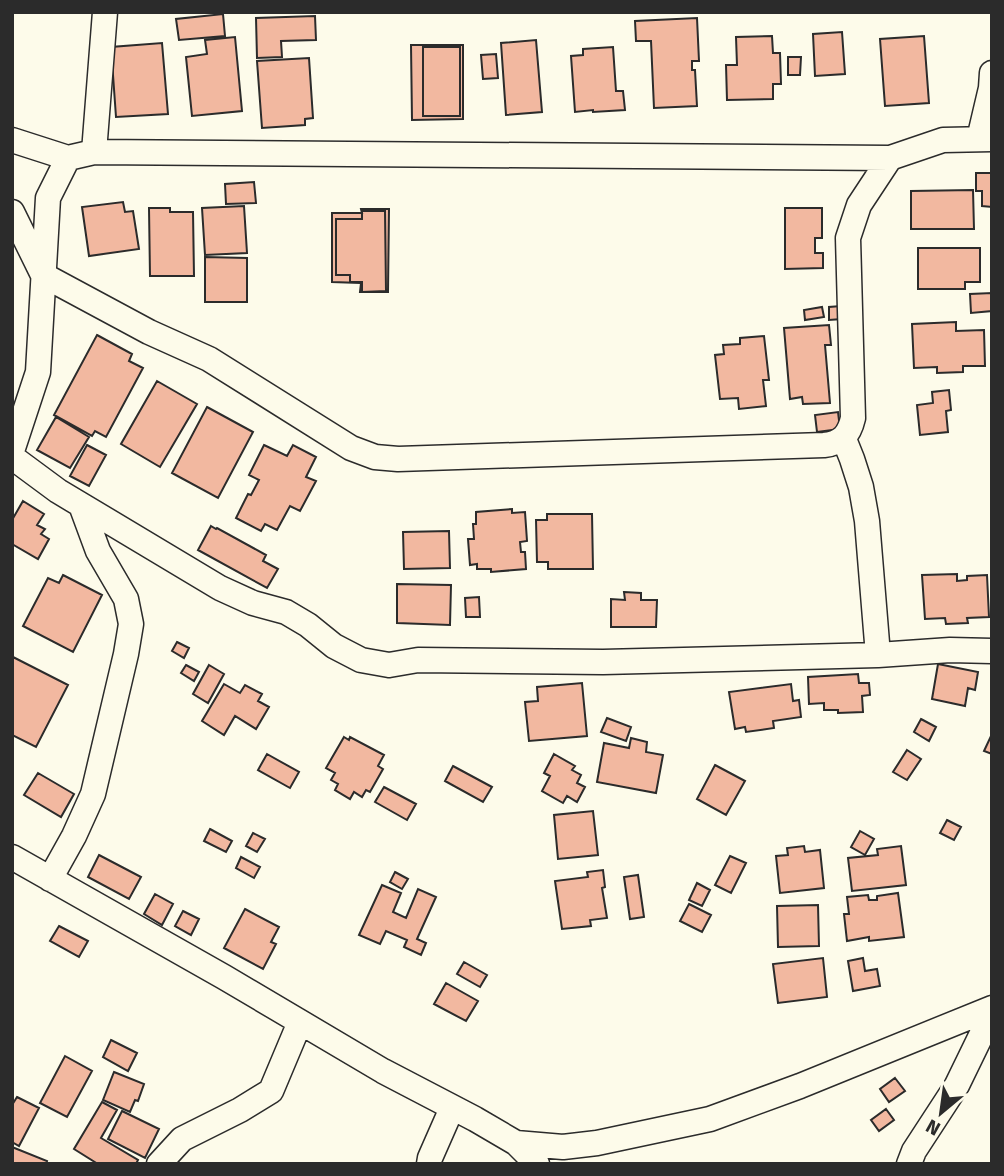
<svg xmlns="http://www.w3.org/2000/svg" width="1004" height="1176" viewBox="0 0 1004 1176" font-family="'Fira Sans',sans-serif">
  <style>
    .building { fill: #f2b8a0; stroke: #2b2b2b; stroke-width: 2 }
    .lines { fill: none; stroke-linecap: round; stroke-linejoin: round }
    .minor-casing { stroke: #2b2b2b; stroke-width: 27 }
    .minor { stroke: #fdfbea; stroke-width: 24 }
  </style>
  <rect width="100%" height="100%" fill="#fdfbea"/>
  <path class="building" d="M223,14l2,22 -46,4 -3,-21z
    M315,16l1,24 -35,1 1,16 -25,1 -1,-40z
    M697,18l2,43h-7v9h3l2,36 -43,2 -3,-67h-15l-1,-20z
    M842,32l3,42 -30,2 -2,-42z
    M772,36l1,17h7l1,31h-8v15l-46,1 -1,-35h11l-1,-28z
    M924,36l5,67 -44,3 -5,-67z
    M235,37l7,74 -50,5 -6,-59 21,-3 -2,-14z
    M536,40l6,72 -36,3 -5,-72z
    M162,43l6,71 -52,3 -5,-70z
    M411,45h52v74l-51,1z
    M423,47h37v69h-37z
    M613,47l3,44h7l2,19 -32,2v-2l-18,2 -4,-56 12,-1v-6z
    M496,54l2,24 -15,1 -2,-24z
    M788,57h13l-1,18h-12z
    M309,58l4,60 -8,1v6l-43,3 -5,-67z
    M976,173h16v34l-10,-1v-15h-6z
    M254,182l2,21 -30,1 -1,-20z
    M973,190l1,39h-63v-38z
    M123,202l2,10 8,-1 6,38 -50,7 -7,-49z
    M244,206l3,47 -42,2 -3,-47z
    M149,208h21v4h23l1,64h-44z
    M785,208h37v30h-7v15h8v15l-38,1z
    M361,209h28l-1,83h-28l1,-9 -29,-1v-69h30z
    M362,211h23l1,80 -24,1v-10h-12v-7h-14v-56h26z
    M918,248h62v34h-15v7h-47z
    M205,257l42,1v44h-42z
    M992,293v18l-21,2 -1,-19z
    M841,306l1,13 -13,1v-13z
    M822,307l2,10 -19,3 -1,-10z
    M956,322v9l28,-1 1,36h-22v6l-26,1v-6l-23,1 -2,-44z
    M829,325l2,20h-6l5,58 -27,1 -1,-7 -12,2 -6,-71z
    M97,335l35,19 -3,7 14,7 -37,69 -11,-6 -3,5 -38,-21z
    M764,336l5,44h-6l3,26 -27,3 -1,-11 -18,1 -5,-44 9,-1 -1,-9 17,-1v-6z
    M157,381l40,23 -37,63 -39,-23z
    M949,390l2,20 -5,1 2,21 -28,3 -3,-30 16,-2 -1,-11z
    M207,407l46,25 -35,66 -46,-25z
    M838,412l2,17 -23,3 -2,-17z
    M56,417l33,20 -19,31 -33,-18z
    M87,445l19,10 -17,31 -19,-10z
    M264,445l23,11 6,-11 23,12 -10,20 10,4 -16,30 -10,-5 -13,24 -12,-6 -4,7 -25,-13 12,-24 3,1 8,-15 -10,-5z
    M23,501l21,13 -7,11 8,4 -4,5 8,5 -11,20 -26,-15v-24z
    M512,509v4l13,-1 2,29 -7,1 1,10h4l1,17 -35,3v-3h-14v-5l-7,1 -2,-26h6l-1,-15h3v-12z
    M547,514h45l1,55h-45v-7h-11l-1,-42h11z
    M211,526l5,3 1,-1 49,27 -3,6 15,8 -11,19 -69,-38z
    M449,531l1,37 -46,1 -1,-37z
    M957,574v7l10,-1v-4l20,-1 2,42 -22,1 1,5 -22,1 -1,-6 -20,1 -3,-44z
    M63,575l39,20 -29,57 -50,-26 25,-48 11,5z
    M397,584l54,1 -1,40 -53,-2z
    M624,592l17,1v7h16l-1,27h-45v-28l14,1z
    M479,597l1,20h-14l-1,-19z
    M177,642l12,6 -5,10 -12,-7z
    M13,657l55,28 -32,62 -24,-12z
    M938,664l40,8 -3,18 -7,-2 -3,18 -33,-7z
    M186,665l13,7 -5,9 -13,-8z
    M209,665l15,9 -16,29 -15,-9z
    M858,674l1,9h10l1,12 -8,1 1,16 -25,1v-3h-14v-7l-15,1 -1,-27z
    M582,683l5,53 -58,5 -4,-39 13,-1 -1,-14z
    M224,684l16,9 5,-8 17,9 -4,7 11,6 -13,22 -21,-13 -11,19 -22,-14z
    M791,684l2,17 6,-1 2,17 -28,4 1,7 -28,4 -1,-5 -10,2 -6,-37z
    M607,718l24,9 -5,14 -25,-9z
    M921,719l15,8 -7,14 -15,-9z
    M992,734v20l-8,-3z
    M344,737l5,3 1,-3 34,18 -6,11 5,3 -13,23 -4,-2 -4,7 -8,-5 -4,7 -15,-9 3,-6 -7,-4 4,-7 -9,-5z
    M631,738l16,4 -1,10 17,3 -7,38 -59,-11 7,-39 25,5z
    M907,750l14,9 -14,21 -14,-8z
    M267,754l32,18 -9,16 -32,-18z
    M554,754l21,12 -3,4 9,5 -4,8 8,4 -8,15 -10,-6 -4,7 -21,-12 8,-15 -6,-3z
    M715,765l30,16 -19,34 -29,-16z
    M453,766l39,21 -9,15 -38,-21z
    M38,773l36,21 -13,23 -37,-22z
    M384,787l32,17 -9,16 -32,-18z
    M593,811l5,44 -40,4 -4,-44z
    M947,820l14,7 -7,13 -14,-7z
    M210,829l22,12 -6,11 -22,-11z
    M860,831l14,8 -9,16 -14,-8z
    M253,833l12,6 -8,13 -11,-6z
    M804,846l1,6 15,-2 4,38 -44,5 -4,-37 12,-1 -1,-7z
    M901,846l5,39 -54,6 -4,-33 30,-3 -1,-6z
    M99,855l42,22 -12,22 -41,-22z
    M730,856l16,7 -15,30 -16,-8z
    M241,857l19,10 -6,11 -18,-10z
    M603,870l2,17 -3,1 5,30 -17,2 1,6 -29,3 -7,-48 33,-4 -1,-5z
    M395,872l13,7 -6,10 -12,-7z
    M638,875l6,42 -14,2 -6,-42z
    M697,883l13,7 -8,16 -13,-6z
    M382,885l19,8 -8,19 13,6 12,-29 18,8 -19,42 9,4 -5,12 -17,-8 3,-7 -21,-9 -6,13 -21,-9z
    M898,893l6,44 -35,4v-4l-22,4 -3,-27h5l-2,-17 21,-2 1,5h8v-4z
    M155,894l18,10 -11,21 -18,-11z
    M689,904l22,11 -9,17 -22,-11z
    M818,905l1,41 -41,1 -1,-41z
    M245,909l34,18 -8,15 5,2 -13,25 -39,-21z
    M183,911l16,8 -8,16 -16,-9z
    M59,926l29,15 -9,16 -29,-16z
    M823,958l4,39 -49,6 -5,-39z
    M863,958l2,13 12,-2 3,17 -27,5 -5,-30z
    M464,962l23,13 -7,12 -23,-13z
    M446,983l32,18 -12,20 -32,-17z
    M111,1040l26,13 -9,18 -25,-14z
    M65,1056l27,15 -25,46 -27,-14z
    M114,1072l30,12 -6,17 -3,-1 -5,12 -27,-12z
    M895,1078l10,13 -16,11 -9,-13z
    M17,1097l22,11 -20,38 -7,-4v-37z
    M102,1102l15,8 -16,28 37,22 -2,4h-38l-24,-15z
    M886,1109l8,11 -15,11 -8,-11z
    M122,1111l37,18 -14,29 -37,-19z
    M12,1147l35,14 -1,3h-34z"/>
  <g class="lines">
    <g class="minor-casing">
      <path id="minor" d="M979,139l12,-51 1,-15
        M12,140l56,18
        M94,152l11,-140
        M12,212l31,63 106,57 60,27 142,89 24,9 23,2 426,-14c18,-2 25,-10 29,-27l-5,-180 11,-33 31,-47
        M844,439l8,20 9,28 6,34 11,134
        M12,451l26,-79 10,-174 20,-40 26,-6 796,6 53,-18 49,-1
        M12,457l46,34 162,97 33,15 33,9 22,13 26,21 27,14 28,5 29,-5 185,2 275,-7 72,-5 42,1
        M12,857l212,120 159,94 92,48 41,24 21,21
        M50,879l24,-43 19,-42 33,-140 5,-30 -5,-25 -28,-48 -17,-46
        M516,1143l47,4 34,-4 113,-24 90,-33 192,-78
        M159,1164l23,-25 58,-29 31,-19 29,-69
        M429,1164l1,-6 22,-50
        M909,1164l5,-13 43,-66 35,-72"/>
    </g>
    <use href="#minor" class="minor"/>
  </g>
  <rect width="1004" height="1176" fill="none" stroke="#2b2b2b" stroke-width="28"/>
  <g transform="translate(941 1113) rotate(209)" stroke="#fdfbea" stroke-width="5" paint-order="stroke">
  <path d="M0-5L12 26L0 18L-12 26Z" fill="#2b2b2b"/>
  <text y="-10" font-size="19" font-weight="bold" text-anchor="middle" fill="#2b2b2b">N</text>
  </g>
</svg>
